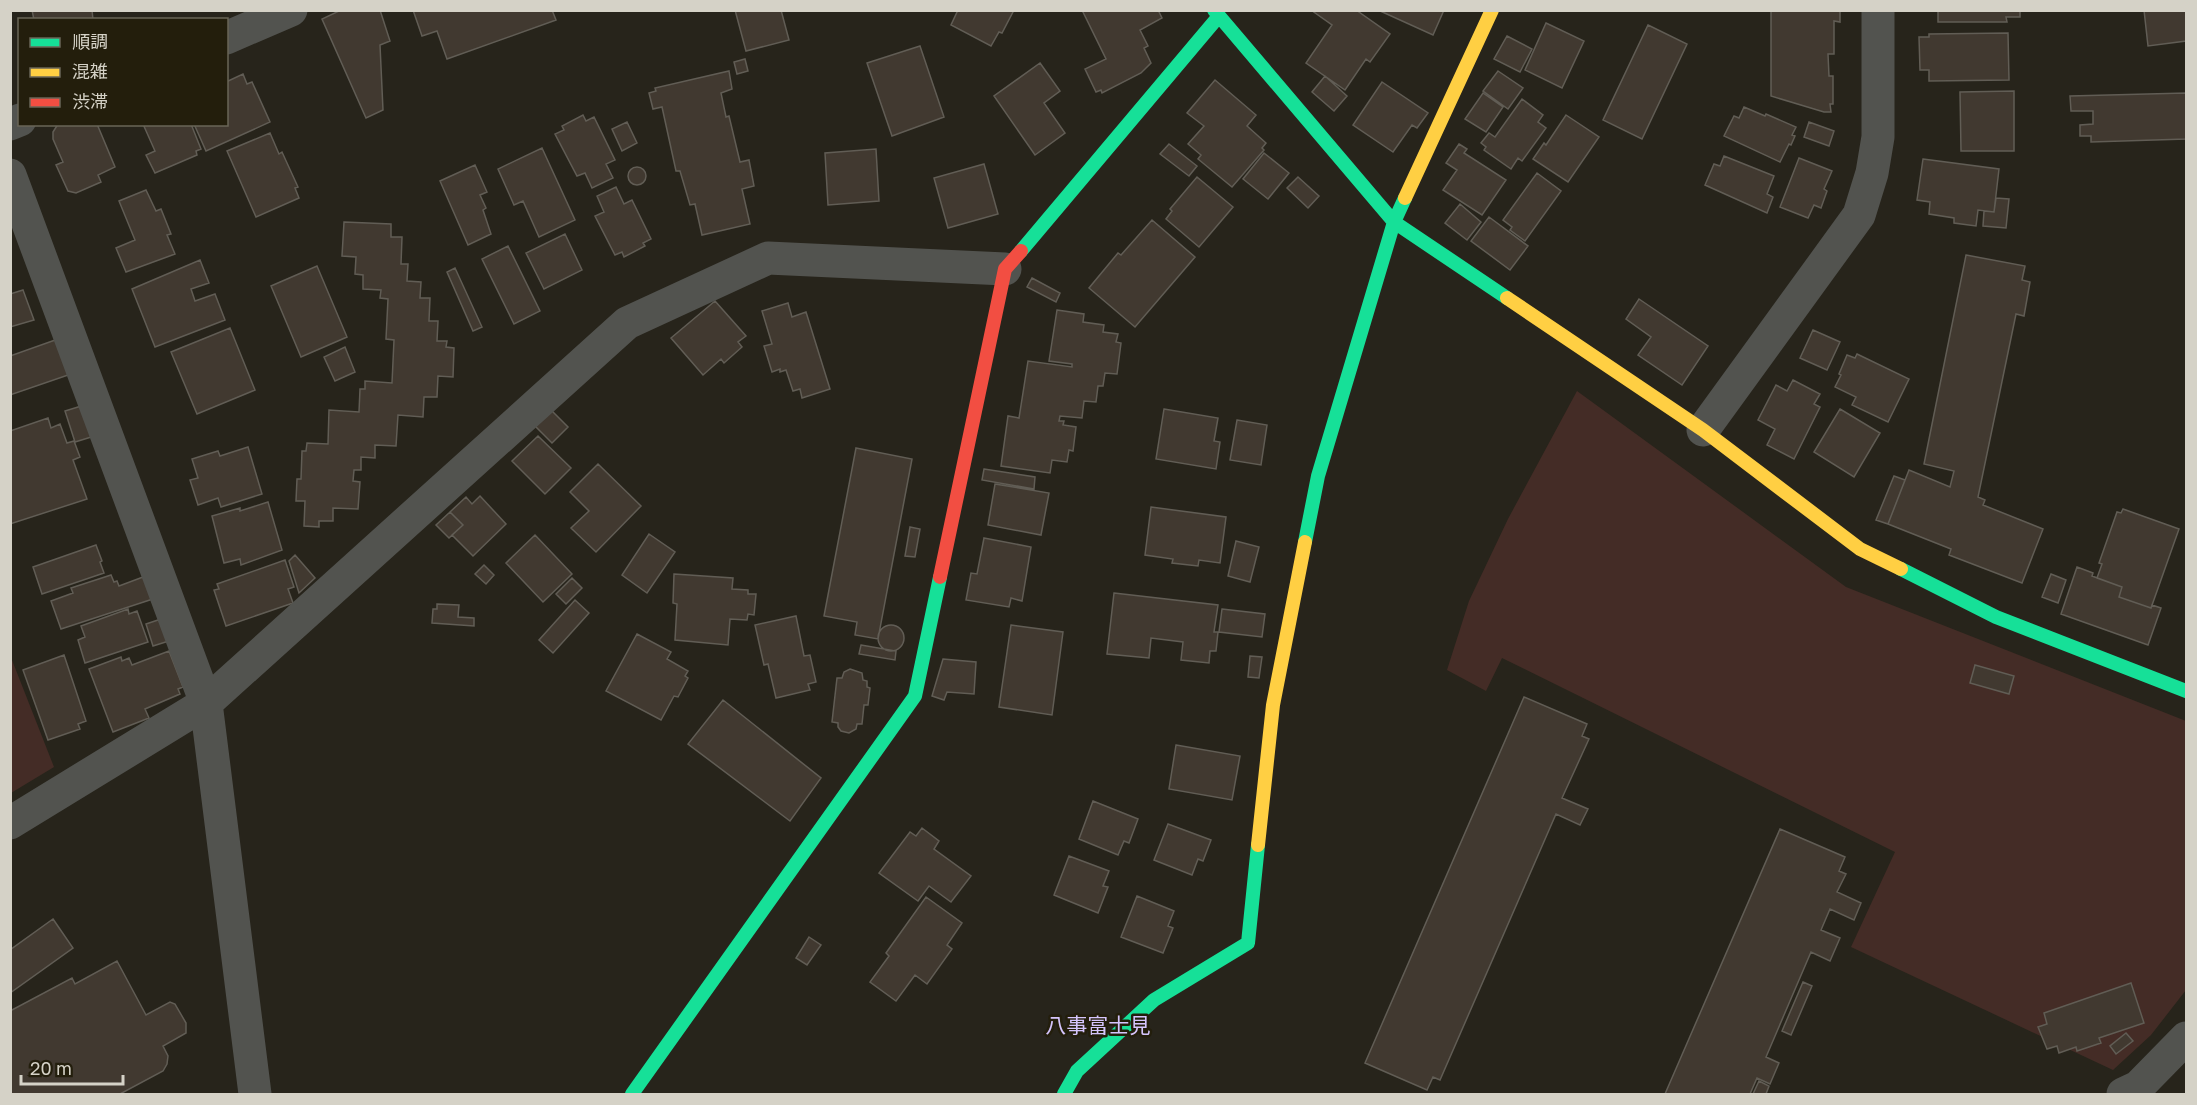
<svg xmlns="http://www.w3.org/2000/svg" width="2197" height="1105" viewBox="0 0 2197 1105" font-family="'Golos Text','Noto Sans JP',sans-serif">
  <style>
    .green { fill: #442c26 }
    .building { fill: #413930; stroke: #615d55; stroke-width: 1.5 }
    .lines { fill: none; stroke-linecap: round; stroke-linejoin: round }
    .street { stroke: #52534f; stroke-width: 33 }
    .fast { stroke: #16e098; stroke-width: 14 }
    .slow { stroke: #ffcf43; stroke-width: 14 }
    .jam { stroke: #f24e42; stroke-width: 14 }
    .labels { text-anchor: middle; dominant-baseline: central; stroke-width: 5; stroke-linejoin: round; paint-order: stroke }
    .quarter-label { font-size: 21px; fill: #d5c5fd; stroke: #231e0c }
  </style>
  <rect width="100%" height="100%" fill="#27241b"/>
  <path class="green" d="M1577,391l269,196 340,134v269l-35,45 -38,35 -262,-123 44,-95 -393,-194 -16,33 -39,-21 22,-69 39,-82z
    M10,655l44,112 -43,26h-1z"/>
  <path class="building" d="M32,10h60l1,10h-59z
    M341,10h39l10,31 -10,4 3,65 -17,8 -44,-99z
    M413,10h139l4,10 -109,39 -10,-28 -15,5z
    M735,10h46l8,30 -43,11z
    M958,10h56l-12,23 -3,-1 -8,14 -40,-21z
    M1082,10h76l4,8 -22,12 8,16 -4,2 7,15 -10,10 -39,20 -1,-3 -5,2 -11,-23 21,-10z
    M1311,10h45l34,24 -20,28 -4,-3 -21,31 -39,-27 26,-38z
    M1378,10h66l-11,25z
    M1771,10h69v12l-6,-1v33h-6l1,22h4v28h-3l1,8h-7l-53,-16z
    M1938,10h82v7h-14l1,5h-69z
    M2144,10h42v31l-38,5z
    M1546,23l38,18 -22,47 -37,-18z
    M1648,25l39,19 -45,95 -39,-19z
    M2008,33l1,47 -80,1v-11h-9l-1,-33h10v-3z
    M1507,36l25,13 -12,23 -26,-13z
    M920,46l24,71 -52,19 -25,-73z
    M745,59l3,12 -11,3 -3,-12z
    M1040,63l20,28 -16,12 21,30 -30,22 -41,-59z
    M729,71l3,18 -11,4 5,24 3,-1 11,46 9,-2 5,26 -12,3 8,35 -48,11 -7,-31 -5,1 -10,-34h-4l-14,-64 -9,2 -4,-16 7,-2 -1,-3z
    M1498,71l25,17 -15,21 -25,-18z
    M243,74l4,10 5,-2 18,40 -64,29 -12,-27h32v-42z
    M1325,76l22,20 -13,15 -22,-19z
    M1215,80l41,35 -9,11 19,17 -4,5 2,2 -32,37 -34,-28 3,-4 -13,-11 16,-18 -17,-13z
    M1382,82l46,31 -11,15 -5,-3 -19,27 -40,-27z
    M2014,91v60h-53l-1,-59z
    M1483,93l20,14 -17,25 -21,-13z
    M2186,93v46l-95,3v-6h-11v-11l13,-1v-13h-22l-1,-15z
    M1522,99l21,16 -5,7 8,6 -24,33 -4,-3 -7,11 -27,-19 2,-3 -5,-4 8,-10 6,4z
    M1744,107l21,9 1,-2 30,13 -4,8 3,1 -4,9 -2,-1 -9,18 -56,-26 10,-20 5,2z
    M583,115l3,6 8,-4 21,43 -9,4 7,14 -21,10 -7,-15 -8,3 -22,-42 9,-4 -2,-4z
    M1566,115l33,22 -31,45 -35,-23 11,-16 2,2z
    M627,122l10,21 -15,8 -10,-22z
    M1809,122l25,9 -5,15 -25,-9z
    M58,124h39l18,43 -17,8 3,7 -25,11 -8,-2 -12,-26 7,-3 -10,-23v-7z
    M143,124h48l10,25 -5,2 1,4 -42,18 -9,-18 9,-4z
    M270,133l9,21 3,-2 16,35 -3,1 4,10 -43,19 -29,-66z
    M1169,144l28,22 -8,10 -29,-22z
    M1459,144l8,5 -3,4 42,27 -24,35 -39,-25 14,-20 -11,-7z
    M542,148l33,72 -36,17 -16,-36 -9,4 -16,-36z
    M876,149l3,52 -51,4 -3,-52z
    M1264,153l25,20 -21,26 -25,-20z
    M1724,156l50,20 -7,18 6,3 -6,16 -62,-28 9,-21 6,2z
    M1799,158l33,13 -8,18 3,2 -6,17 -7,-3 -6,13 -28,-11z
    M1923,159l76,10 -5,43 -16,-2 -2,16 -22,-3v-5l-25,-4 1,-12 -13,-2z
    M984,164l14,50 -50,14 -14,-50z
    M475,165l12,27 -7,3 6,13 -3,2 8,24 -23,11 -28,-64z
    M628 176a9 9 0 1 1 18 0a9 9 0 1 1-18 0Z
    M1537,173l24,18 -36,50 -15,-11 2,-3 -9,-7z
    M1197,177l36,30 -34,40 -33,-28 6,-8 -2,-2z
    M1298,177l21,19 -11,12 -21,-20z
    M616,187l8,17 8,-4 19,39 -8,4 2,3 -21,11 -2,-5 -7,3 -20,-39 9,-4 -7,-16z
    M146,190l10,21 5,-2 10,25 -4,1 8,19 -49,18 -10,-24 19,-8 -16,-39z
    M1996,198l13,1 -3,29 -23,-2 1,-15 10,1z
    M1460,204l21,18 -14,18 -22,-17z
    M1489,217l39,29 -18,24 -39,-29z
    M1152,220l43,37 -60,70 -46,-39 29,-35 3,2z
    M344,222l47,2v13h11l-1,27h7l-1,17 14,1 -1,16h10l-1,23h9l-1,20h10l-1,6 8,1 -1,29 -15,-1 -1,21h-13l-1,20 -25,-2 -2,31 -21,-1v13l-14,-1v13h-7l-1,11 7,1 -2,27 -25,-1v13h-14v6l-15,-1 1,-25h-9l1,-22h4l1,-28h4l1,-8 21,1 1,-34 30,2 1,-23h5v-8l27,2 2,-43 -8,-1 2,-40 -8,-1 1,-8 -18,-1v-14l-8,-1 1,-17 -14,-1z
    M565,234l17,36 -38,19 -18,-36z
    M508,246l32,65 -26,13 -32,-65z
    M1966,255l59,11 -3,14 8,2 -6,34 -8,-2 -38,183 7,3 -2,5 60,24 -21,54 -73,-28 2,-6 -63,-25 21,-54 41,17 4,-16 -30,-7z
    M200,260l9,23 -18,6 4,12 20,-7 10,26 -70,27 -23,-58z
    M317,266l30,71 -46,20 -30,-71z
    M455,268l27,59 -9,4 -26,-59z
    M1032,278l28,15 -4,9 -29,-15z
    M23,290l11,30 -24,7v-33z
    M1639,299l69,47 -26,39 -44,-30 13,-18 -25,-18z
    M715,301l31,35 -8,6 4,5 -18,16 -3,-4 -18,16 -32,-37z
    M788,303l4,14 14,-5 24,77 -28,9 -2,-9 -7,2 -7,-21 -6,2v-3l-8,3 -8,-26 8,-2 -10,-33z
    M1057,310l27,4 -1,8 21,3 -1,7 15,2 -2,8 5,1 -4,31 -12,-1 -2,13h-5l-2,16 -12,-1 -2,17 -22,-2 -1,5h5l-1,4 13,2 -3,24 -4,-1 -2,12 -15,-2 -2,13 -49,-7 7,-50 11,2 9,-57 44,6v-3l-23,-3z
    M230,328l25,62 -58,24 -26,-62z
    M1813,330l27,12 -13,28 -27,-12z
    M58,339l13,35 -61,21v-39z
    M345,347l10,25 -20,9 -11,-24z
    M1857,354l52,25 -21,43 -36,-17 4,-8 -21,-10 6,-12 -2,-1 8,-19 8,3z
    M1793,380l27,14 -6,10 6,3 -26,52 -27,-14 8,-16 -17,-9 18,-35 11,6z
    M91,403l10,31 -26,8 -10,-31z
    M548,407l20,20 -16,16 -20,-20z
    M1164,409l54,9 -4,23 6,1 -4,27 -60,-10z
    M1840,409l40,24 -26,44 -40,-25z
    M48,418l3,10 9,-4 7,19 7,-2 6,16 -7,3 14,39 -77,25v-93z
    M1237,420l30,5 -6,40 -31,-5z
    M538,436l33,32 -26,26 -33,-33z
    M248,447l14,47 -41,13 -3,-9 -20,7 -8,-25 8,-2 -6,-19 26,-8 2,5z
    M856,448l56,11 -34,180 -23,-4 2,-13 -33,-6z
    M598,464l43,42 -45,46 -25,-24 18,-17 -19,-19z
    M984,469l51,8 -1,12 -52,-9z
    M1894,476l11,4 -17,44 -12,-4z
    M995,484l54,9 -8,42 -53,-10z
    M480,496l26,28 -33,32 -21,-21 11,-10 -13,-13 16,-15 6,7z
    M268,502l14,48 -41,15 -1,-6 -16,4 -12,-47 28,-8v3z
    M1151,507l75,10 -6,46 -21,-3 -1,6 -26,-3 1,-4 -28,-4z
    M2123,509l56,20 -28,79 -32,-11 3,-10 -25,-9 5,-14 -3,-1 18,-51 4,1z
    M450,512l13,13 -14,13 -13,-13z
    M910,527l10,2 -5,28 -10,-1z
    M649,534l26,18 -28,41 -25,-18z
    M535,535l37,39 -29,28 -37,-39z
    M984,538l47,9 -9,54 -11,-3 -2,9 -43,-7 5,-27 6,1z
    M1236,541l23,6 -9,35 -22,-6z
    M96,545l6,16 -2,1 4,11 -62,21 -9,-27z
    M295,555l20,23 -16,15 -10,-32z
    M285,560l9,27 -6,2 5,14 -67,23 -12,-36 5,-1 -2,-5z
    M484,565l10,10 -8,9 -11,-10z
    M2077,567l16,6 -1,3 30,11 -3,10 32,11 1,-3 9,3 -13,37 -87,-31z
    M151,574l8,23 -98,32 -10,-28 22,-8 -2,-5 40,-13 3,7 3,-1 2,5z
    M674,574l59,4 -1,11 16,1v4h8l-2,21 -6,-1 -1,6 -17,-1 -2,26 -53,-5 2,-36 -4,-1z
    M2051,574l15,6 -8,23 -16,-6z
    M572,578l10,10 -16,16 -10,-10z
    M1114,593l104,12 -4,27h4l-2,19h-6l-1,12 -28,-3 2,-18 -32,-4 -2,20 -42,-4z
    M575,600l14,13 -36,40 -14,-13z
    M437,604l22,1 -1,12 16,1v8l-42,-3 1,-14h4z
    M128,609l1,5 8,-3 11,31 -63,21 -7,-23 7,-3 -4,-11z
    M1222,609l43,5 -3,23 -43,-5z
    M796,616l8,40 6,-1 6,27 -8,2 2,6 -34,8 -8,-34 -4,1 -9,-40z
    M164,618l8,22 -19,6 -7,-22z
    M1011,625l52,7 -11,83 -53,-8z
    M878 638a13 13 0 1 1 26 0a13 13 0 1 1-26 0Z
    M637,634l34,18 -4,7 21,12 -3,5 3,2 -10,19 -4,-1 -13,24 -55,-29z
    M861,645l35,6 -1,9 -36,-6z
    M169,651l14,36 -5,2 2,5 -35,15 4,9 -36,14 -24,-63 32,-12 1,4 7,-3 3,7z
    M64,655l22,66 -8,3 2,5 -32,11 -25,-70z
    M1250,656l12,1 -3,21 -11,-1z
    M943,659l33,3 -2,32 -27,-2 -3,8 -12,-4z
    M1975,665l39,11 -5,18 -39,-11z
    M850,669l12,4 1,7 4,1v6l3,1 -2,17h-4l-2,19h-5l-1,5 -7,4 -8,-2 -3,-4v-4l-6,-1 5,-44h5l2,-6z
    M1524,697l63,27 -5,12 7,3 -27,59 26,11 -8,16 -24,-11 -116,266 -7,-3 -6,13 -62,-27z
    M723,700l98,78 -31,43 -102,-77z
    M1176,745l64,11 -8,44 -63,-11z
    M1093,801l45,18 -9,24 -5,-2 -6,14 -39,-16z
    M1168,824l43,16 -8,21 -5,-2 -6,16 -38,-15z
    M922,828l17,13 -5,8 37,27 -20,26 -22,-16 -11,15 -39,-28 31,-41 6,4z
    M1780,829l65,28 -6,14 7,3 -9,18 24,11 -7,17 -24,-11 -9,21 19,8 -10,23 -19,-9 -45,105 13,6 -9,21 -13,-6 -7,16h-85z
    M1069,856l40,15 -6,15 5,1 -10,26 -44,-18z
    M1137,896l37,15 -6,15 5,2 -10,25 -42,-16z
    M926,897l36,26 -15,22 5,4 -25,35 -12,-9 -19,26 -26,-19 19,-26 -3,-3z
    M53,919l20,29 -63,45v-43z
    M809,937l12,8 -14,20 -11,-7z
    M117,961l29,54 24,-13 5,2 11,19v10l-23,13 5,10 -1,8 -4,7 -43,23h-110v-83l62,-33 3,6z
    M1803,982l9,4 -21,49 -9,-4z
    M2131,983l13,40 -45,15 2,5 -24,8 -1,-4 -17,6 -2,-7 -10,3 -9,-22 9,-3 -3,-11z
    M2126,1033l7,8 -17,13 -6,-8z
    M1759,1081l10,5 -3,8h-13z"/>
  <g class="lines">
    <path class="street" d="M226,38l65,-28
      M10,124l10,-4
      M10,175l196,528 49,391
      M1703,430l156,-215 13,-42 6,-36v-127
      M10,823l196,-120 421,-380 141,-65 237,11
      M2123,1094l15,-7 48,-49"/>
    <path class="fast" d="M1214,10l180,212 113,76
      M1021,251l198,-235
      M1305,542l13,-66 76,-254 11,-24
      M1901,569l95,48 190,74
      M632,1094l283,-398 25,-119
      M1064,1094l13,-23 77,-71 94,-57 10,-98"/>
    <path class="slow" d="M1405,198l87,-188
      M1507,298l196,132 157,119 41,20
      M1258,845l15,-140 32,-163"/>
    <path class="jam" d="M940,577l65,-308 16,-18"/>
  </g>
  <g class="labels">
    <g class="quarter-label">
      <text x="1098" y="1025">八事富士見</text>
    </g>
  </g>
  <rect width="2197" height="1105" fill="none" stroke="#d5d2c7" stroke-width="24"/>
  <rect x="18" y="18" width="210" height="108" fill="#231e0c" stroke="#6a6657" stroke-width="1.5"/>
  <rect x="30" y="38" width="30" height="9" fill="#16e098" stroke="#6a6657" stroke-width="1.5"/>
  <text x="72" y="48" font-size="18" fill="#d5d2c7">順調</text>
  <rect x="30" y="68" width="30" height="9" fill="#ffcf43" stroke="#6a6657" stroke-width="1.5"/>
  <text x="72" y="78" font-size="18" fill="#d5d2c7">混雑</text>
  <rect x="30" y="98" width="30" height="9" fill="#f24e42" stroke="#6a6657" stroke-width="1.5"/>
  <text x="72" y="108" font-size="18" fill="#d5d2c7">渋滞</text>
  <path d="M21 1075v9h102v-9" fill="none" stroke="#d5d2c7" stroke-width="3"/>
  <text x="30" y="1075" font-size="18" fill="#d5d2c7" stroke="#231e0c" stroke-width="4.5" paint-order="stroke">20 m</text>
</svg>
